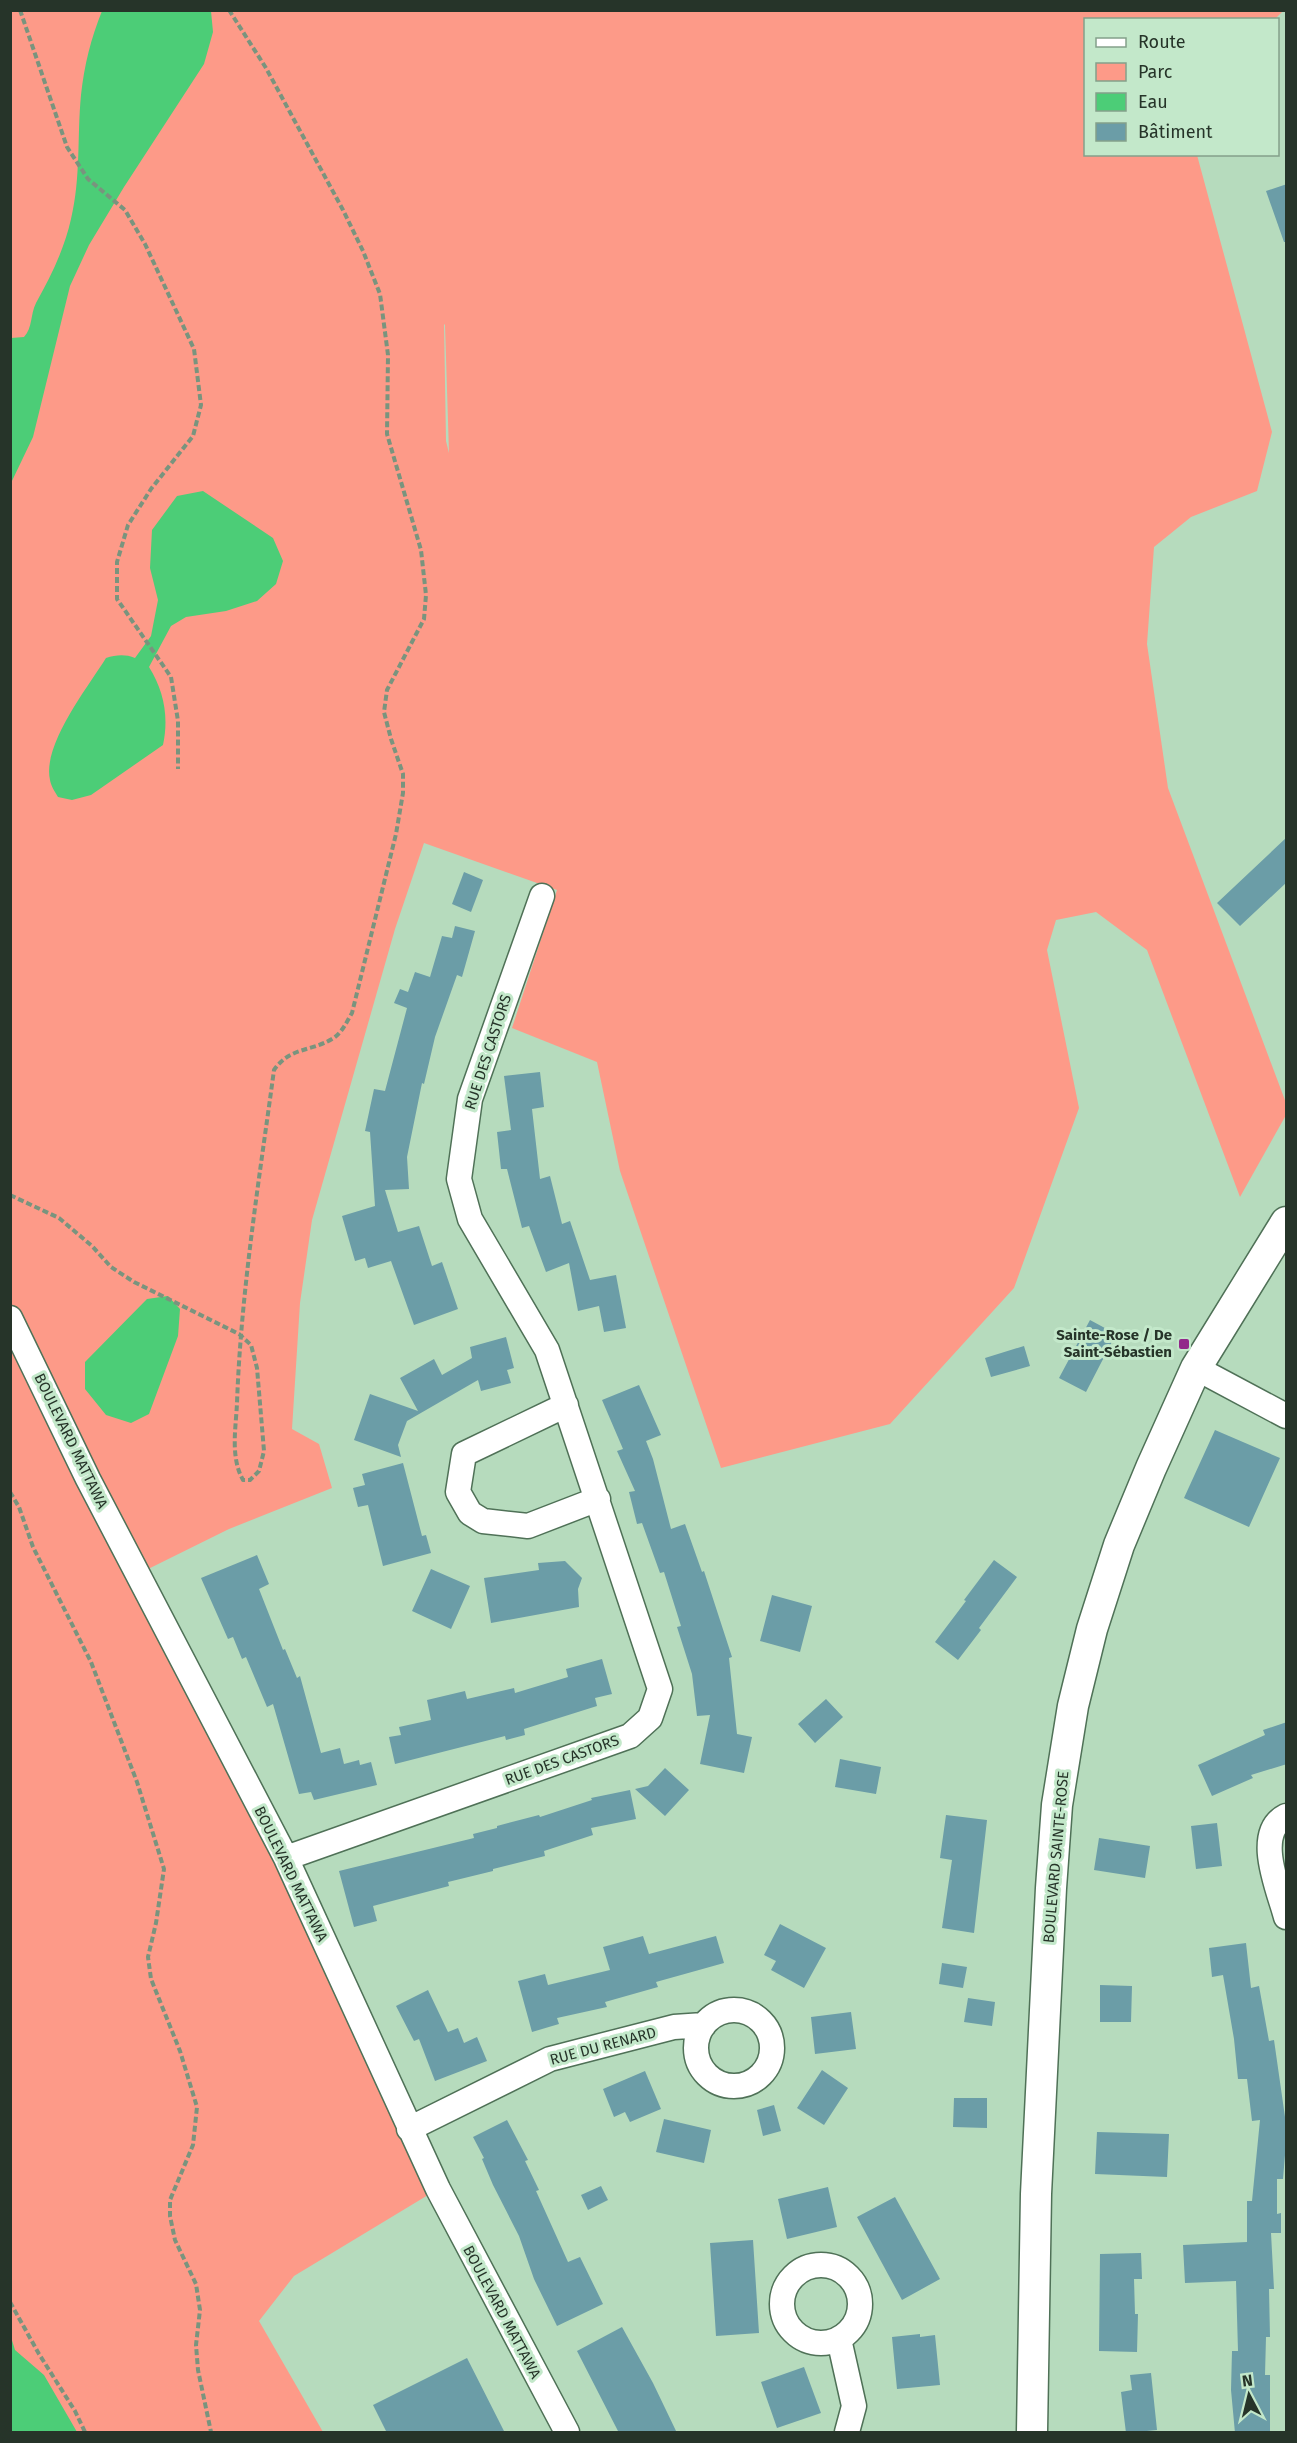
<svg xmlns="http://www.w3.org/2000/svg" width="1297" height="2443" viewBox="0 0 1297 2443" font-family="'Fira Sans',sans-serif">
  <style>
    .green { fill: #fd9a88; fill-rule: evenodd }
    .water { fill: #4ccd77 }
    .building { fill: #6b9da7 }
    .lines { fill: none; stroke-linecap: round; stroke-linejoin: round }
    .minor-casing { stroke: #4f7157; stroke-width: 27 }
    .tertiary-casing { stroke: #4f7157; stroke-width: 33 }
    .path { stroke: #79947e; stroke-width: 4; stroke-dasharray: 6 3; stroke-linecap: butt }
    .minor { stroke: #fff; stroke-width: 24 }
    .tertiary { stroke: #fff; stroke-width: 30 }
    .poi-dot { fill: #92278a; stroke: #c3e8ca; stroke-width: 2 }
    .labels { text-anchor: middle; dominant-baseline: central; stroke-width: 6; stroke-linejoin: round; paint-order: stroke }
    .street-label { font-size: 15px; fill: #263429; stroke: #c3e8ca }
    .poi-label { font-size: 15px; font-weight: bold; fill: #263429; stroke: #c3e8ca; text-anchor: end }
  </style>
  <rect width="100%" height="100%" fill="#b6dbbd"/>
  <path class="green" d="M11,11h1272l-9,9h-188v134l111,1 75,277 -15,59 -66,26 -37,30 -7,97 21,144 118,315v12l-46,82 -93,-247 -51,-38 -40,8 -9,30 32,158 -65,180 -124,136 -169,44 -101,-297 -23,-109 -85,-34 45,-138 -133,-47 -29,86 -83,291 -12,83 -8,126 27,15 13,44 -103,41 -91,45 300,615 -144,87 -35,45 64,111h-312zM444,324l1,1 4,128 -3,-12z"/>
  <path class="water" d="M102,11h109l2,21 -9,32 -80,123 -35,58 -19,41 -37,151 -22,46v-145l13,-1c9,-10 6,-22 12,-34 15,-27 28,-53 35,-84 10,-41 6,-83 10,-124 3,-29 10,-57 21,-84z
    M203,491l70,47 10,23 -7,23 -19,17 -31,10 -40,6 -15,9 -22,41c15,24 20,50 14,78l-72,50 -19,5 -14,-3c-3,-5 -7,-11 -8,-17 -8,-35 38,-93 56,-122 10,-3 19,-4 29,0l16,-22 7,-36 -8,-32 2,-38 25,-34z
    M168,1296l12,13 -2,27 -29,78 -18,9 -25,-8 -21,-26v-27l62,-63z
    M11,2337l4,13 29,25 33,57h-66z"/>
  <path class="building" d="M1287,184v58h-3l-18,-51z
    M1287,837v45l-47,44 -23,-23z
    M464,872l19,8 -12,32 -19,-8z
    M455,926l20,5 -13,46 -5,-2 -22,62 -11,47 -2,-1 -15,74 2,32 -24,1 13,42 21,-6 13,40 10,-4 16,47 -44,16 -23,-64 -23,7 -3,-10 -10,3 -13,-45 33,-10 -5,-74 -5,-1 9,-42 11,2 22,-83 -13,-5 6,-14 8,3 7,-20 15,5 12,-41 10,2z
    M540,1072l4,35 -12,2 8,70 10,-3 12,48 8,-3 20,59 26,-5 10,53 -22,4 -5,-26 -21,5 -9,-48 -23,9 -17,-46 -7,2 -15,-59h-6l-4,-37 14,-2 -7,-54z
    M1090,1320l26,14 -30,58 -27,-14z
    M506,1337l8,31 -7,2 4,13 -30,8 -3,-11 -71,41 -9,24 3,12 -47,-17 16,-46 48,17 -18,-33 34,-19 8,16 30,-17 -2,-11z
    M1024,1346l6,20 -39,11 -6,-19z
    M639,1385l22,50 -15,6 7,18 18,70 14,-5 17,48 2,-1 28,86 -3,1 8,76 15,3 -8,36 -44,-9 10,-49 -13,1 -5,-42 -15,-47 4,-1 -17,-54 -4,1 -18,-50 -5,1 -8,-32 6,-1 -18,-40 6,-2 -21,-49z
    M1215,1430l65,28 -31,69 -65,-29z
    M403,1463l19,73 4,-1 5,18 -48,13 -15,-61 -10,2 -5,-19 12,-3 -3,-11z
    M257,1555l12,29 -10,5 24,61 2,-1 12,29 3,-2 21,77 19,-5 4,16 15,-4 1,5 11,-3 6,23 -63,15 -3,-8 -12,2 -26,-90 -6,3 -21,-50 -4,2 -9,-22 -5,2 -27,-61z
    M994,1560l23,17 -38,51 2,2 -23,30 -23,-18 31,-41 -2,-1z
    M565,1561l17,17 -4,11 1,18 -88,16 -7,-45 55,-8 -1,-7z
    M431,1569l39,17 -19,43 -39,-18z
    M772,1595l40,11 -12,46 -40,-11z
    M602,1659l10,35 -17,4 2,8 -73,23 1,6 -19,5 -1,-4 -110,28 -6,-27 12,-2 -2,-8 32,-7 -4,-20 38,-9 2,8 47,-11 1,5 53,-16 -2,-8z
    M826,1699l17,18 -28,26 -17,-19z
    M1287,1722v42l-36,11 2,3 -41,18 -14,-31 67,-30 -2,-5z
    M840,1759l41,8 -5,27 -41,-7z
    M665,1768l24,22 -24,26 -30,-27 13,-3z
    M630,1790l6,29 -45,9 2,7 -49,16 1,5 -52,13v2l-45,11 1,4 -76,20 4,15 -23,6 -15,-56 135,-33 -1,-4 24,-6v-2l42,-11 1,2 52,-17 -1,-2z
    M946,1815l41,5 -13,113 -32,-5 10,-68 -12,-2z
    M1217,1823l5,43 -26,3 -5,-43z
    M1099,1838l51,8 -5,32 -51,-8z
    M780,1924l46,24 -22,40 -33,-18 5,-9 -12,-6z
    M643,1936l6,18 67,-18 8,27 -68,19 2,5 -53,15 2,5 -50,11 2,6 -27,8 -14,-51 27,-7 3,11 62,-15 -7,-23z
    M1246,1943l5,45 8,-2 10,55 5,-1 13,91 -4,48h-6v35l4,-1v20h-10l3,56h-5l1,48h-4l-1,38h5v58h-35l-4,-43 1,-39h6l-2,-70 -51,2 -2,-38 64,-3v-41h5l8,-81 -8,1 -5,-42h-9l-4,-40 -11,-64 -11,2 -3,-29z
    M942,1963l25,4 -4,21 -24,-4z
    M1100,1985l32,1 -1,36h-31z
    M428,1990l20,42 10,-4 6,15 13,-6 10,24 -52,20 -16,-42 -5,2 -18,-35z
    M968,1998l27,4 -3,24 -28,-4z
    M851,2012l5,37 -41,5 -4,-37z
    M822,2070l26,18 -24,37 -27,-17z
    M645,2071l16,38 -31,13 -5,-10 -11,5 -11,-28z
    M954,2098h33v30l-34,-1z
    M774,2105l7,26 -18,5 -6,-26z
    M664,2119l47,11 -7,33 -48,-11z
    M507,2120l21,40 -3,1 14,29 -3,1 32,71 12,-5 23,47 -46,22 -23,-47 -15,-43 -26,-51 -11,-26 2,-1 -11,-21z
    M1097,2132l72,2 -2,43 -72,-3z
    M601,2186l7,14 -20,10 -7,-15z
    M828,2187l9,40 -50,12 -9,-40z
    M895,2197l45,82 -38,21 -45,-83z
    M753,2240l6,93 -43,3 -6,-93z
    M1141,2253l1,26h-8l1,35h3l-1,38 -38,-1 1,-97z
    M622,2327l31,56 24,50h-58l-42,-82z
    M920,2334v3l15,-2 5,50 -43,4 -5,-52z
    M467,2358l38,75h-118l-14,-28z
    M804,2367l17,46 -44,15 -16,-46z
    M1151,2373l6,57 -31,3 -5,-41 11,-2 -2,-15z"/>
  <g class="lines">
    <g class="minor-casing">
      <path id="minor" d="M10,1318l78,161 198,379 152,331 129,243
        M1196,1368l90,48
        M566,1405l-102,49 -6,38 12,21 13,8 45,5 70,-27
        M1286,1816c-33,17 -7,74 0,101
        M286,1858l344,-122 20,-18 10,-29 -113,-339 -77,-131 -11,-40 11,-80 72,-203
        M696 2048a38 38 0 1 1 76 0a38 38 0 1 1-76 0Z
        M409,2129l141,-70 124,-32 30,-2
        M782 2304a39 39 0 1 1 78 0a39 39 0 1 1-78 0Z
        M839,2339l15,67 -7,26"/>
    </g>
    <g class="tertiary-casing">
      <path id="tertiary" d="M1032,2432l4,-238 15,-306 6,-83 16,-99 19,-77 27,-84 32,-77 45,-100 90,-146"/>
    </g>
    <path class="path" d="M20,10l47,137 21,32 37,31 20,34 49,105 7,56 -8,31 -42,53 -23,36 -11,37v37l54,78 7,44v48
      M10,1195l49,23 33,28 19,21 23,15 105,52 12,11 6,23 7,83 -5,20 -9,9h-7c-13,-23 -7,-53 -6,-77 4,-112 22,-222 37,-333 16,-23 36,-18 58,-31 10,-6 14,-16 20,-26l44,-179 7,-41v-19l-12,-35 -7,-27 3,-22 37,-71 2,-24 -5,-45 -34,-116 1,-79 -8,-61 -17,-43 -20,-41 -77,-142 -37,-58
      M10,1492l9,15 14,40 58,115 46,120 27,87 -8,54 -8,34 3,22 29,72 17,56 -4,38 -23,55v16l5,24 21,44 4,26 -4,35 2,25 13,62
      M10,2302l29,52 36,57 10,21"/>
    <use href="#minor" class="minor"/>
    <use href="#tertiary" class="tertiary"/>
  </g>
  <rect class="poi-dot" x="1178" y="1338" width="12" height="12" rx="3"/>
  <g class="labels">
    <g class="street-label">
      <text transform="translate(488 1052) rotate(-72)">RUE DES CASTORS</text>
      <text transform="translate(71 1441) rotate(64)">BOULEVARD MATTAWA</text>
      <text transform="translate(562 1760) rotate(-20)">RUE DES CASTORS</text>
      <text transform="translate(1056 1857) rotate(-85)">BOULEVARD SAINTE-ROSE</text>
      <text transform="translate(291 1874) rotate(64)">BOULEVARD MATTAWA</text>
      <text transform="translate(603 2046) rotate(-15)">RUE DU RENARD</text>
      <text transform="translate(502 2312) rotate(62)">BOULEVARD MATTAWA</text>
    </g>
    <g class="poi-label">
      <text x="1172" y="1335">Sainte-Rose / De<tspan x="1172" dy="17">Saint-Sébastien</tspan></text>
    </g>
  </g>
  <rect width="1297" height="2443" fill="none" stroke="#263429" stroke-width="24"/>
  <rect x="1084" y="18" width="195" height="138" fill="#c3e8ca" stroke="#84a08a" stroke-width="1.5"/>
  <rect x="1096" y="38" width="30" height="9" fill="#ffffff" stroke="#84a08a" stroke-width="1.5"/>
  <text x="1138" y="48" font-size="18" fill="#263429">Route</text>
  <rect x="1096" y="63" width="30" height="18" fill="#fd9a88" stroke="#84a08a" stroke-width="1.5"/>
  <text x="1138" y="78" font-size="18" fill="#263429">Parc</text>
  <rect x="1096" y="93" width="30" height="18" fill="#4ccd77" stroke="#84a08a" stroke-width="1.5"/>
  <text x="1138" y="108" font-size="18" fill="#263429">Eau</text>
  <rect x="1096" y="123" width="30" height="18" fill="#6b9da7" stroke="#84a08a" stroke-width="1.5"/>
  <text x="1138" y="138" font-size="18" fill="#263429">Bâtiment</text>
  <g transform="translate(1249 2395) rotate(353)" stroke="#c3e8ca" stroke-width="4.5" paint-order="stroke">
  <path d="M0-4.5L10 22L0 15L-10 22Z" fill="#263429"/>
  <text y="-9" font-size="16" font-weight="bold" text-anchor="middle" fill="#263429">N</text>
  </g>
</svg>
